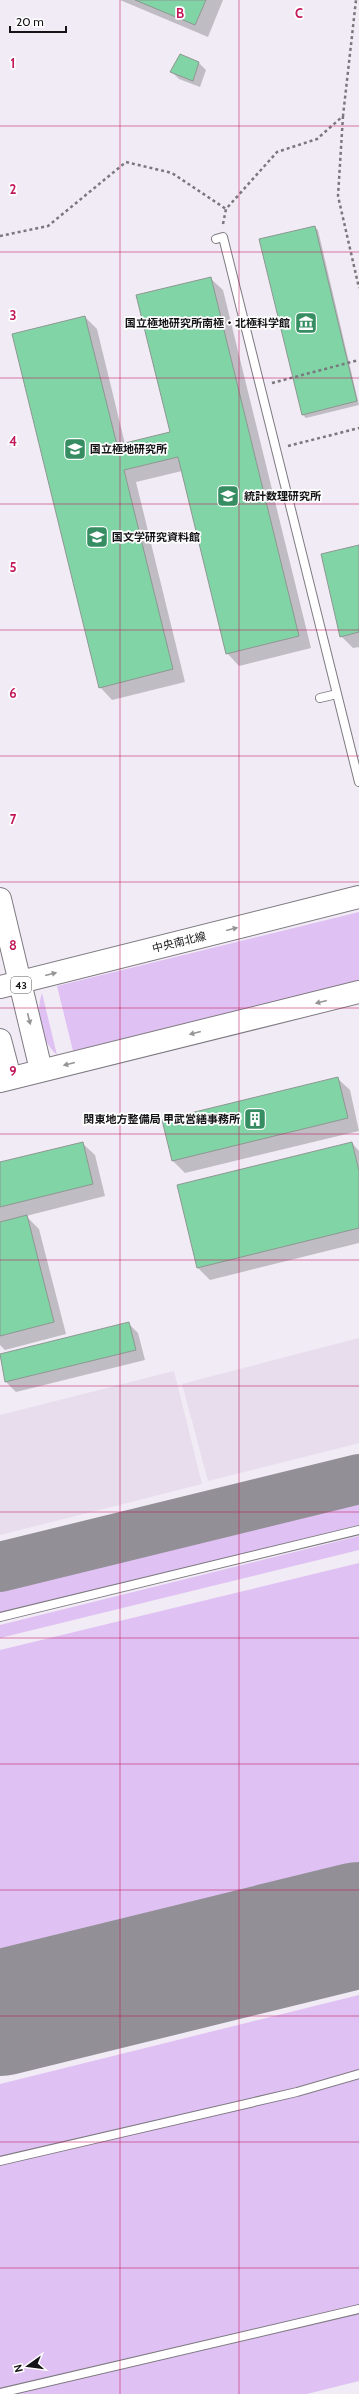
<svg xmlns="http://www.w3.org/2000/svg" width="359" height="2394" viewBox="0 0 359 2394" font-family="Cabin,'Noto Sans JP',sans-serif">
  <style>
    .built { fill: #e7dded }
    .green { fill: #e0c1f3 }
    .shadow { fill: #0003 }
    .lines { fill: none; stroke-linecap: round; stroke-linejoin: round }
    .taxiway { stroke: #928f96; stroke-width: 50 }
    .runway { stroke: #928f96; stroke-width: 126 }
    .building { fill: #81d4a6; stroke: #8e9792 }
    .lane-casing { stroke: #7f7a82; stroke-width: 10 }
    .secondary-casing { stroke: #7f7a82; stroke-width: 24 }
    .primary-casing { stroke: #7f7a82; stroke-width: 24 }
    .path { stroke: #7a777d; stroke-width: 2.5; stroke-dasharray: 3 3; stroke-linecap: butt }
    .lane { stroke: #fff; stroke-width: 8 }
    .secondary { stroke: #fff; stroke-width: 22 }
    .primary { stroke: #fff; stroke-width: 22 }
    .oneway { fill: #959596 }
    .grid { fill: none; stroke: #c2185b; stroke-width: 1; stroke-opacity: 0.55 }
    .labels { text-anchor: middle; dominant-baseline: central; stroke-width: 3.5; stroke-linejoin: round; paint-order: stroke }
    .shield { fill: #fff; stroke: #5a5a5c; stroke-width: 1 }
    .shield-label { font-size: 10px; font-weight: bold; fill: #141316 }
    .poi-label { font-size: 11px; font-weight: bold; fill: #141316; stroke: #fff; text-anchor: start }
    .street-label { font-size: 11px; fill: #141316; stroke: #fff }
    .grid-label { font-size: 13px; text-anchor: middle; font-weight: bold; fill: #c2185b; stroke: #fff; stroke-width: 3.5; stroke-linejoin: round; paint-order: stroke }
  </style>
  <rect width="100%" height="100%" fill="#f1ebf5"/>
  <path class="built" d="M359,1338v105l-151,38 -26,-97z
    M174,1371l28,113 -202,51v-120z"/>
  <path class="green" d="M359,912v70l-286,69 -16,-65z
    M42,993l15,62c-17,-16 -22,-41 -15,-62z
    M212,1491l4,15 -63,15 -3,-15z
    M359,1499v26l-359,89v-27z
    M130,1511l4,16 -76,18 -3,-16z
    M39,1535l3,15 -42,9v-15z
    M359,1536v14l-359,88v-13z
    M359,1563v303l-359,88v-304z
    M359,1995v386l-52,13h-307v-310z"/>
  <path class="shadow" d="M120,0h103l-15,37z
    M199,63l7,7 -6,17 -21,-8 -7,-7z
    M314,227l4,3 41,175 -53,13 -4,-4z
    M210,278l13,12 88,358 -72,18 -12,-13 -45,-182 -46,11 49,200 -73,18 -12,-13 -15,-370 12,12 28,115 46,-11z
    M359,546v101l-6,1 -12,-12z
    M337,1078l13,12 9,41 -174,42 -12,-12 -10,-40z
    M82,1143l13,12 10,41 -79,20 13,13 27,105 -61,16 -5,-5v-182z
    M352,1143l7,8v92l-149,37 -12,-12z
    M128,1323l10,10 7,27 -129,32 -10,-10 -6,-27z"/>
  <g class="lines">
    <path class="taxiway" d="M0,1567l359,-88"/>
    <path class="runway" d="M0,2013l359,-88"/>
  </g>
  <path class="building" d="M135,0h71l-11,25z
    M180,54l19,8 -6,19 -23,-9z
    M315,226l42,175 -55,14 -43,-176z
    M211,277l88,359 -73,18 -48,-197 -54,13 49,199 -74,19 -87,-354 73,-18 32,129 53,-13 -34,-137z
    M359,545v87l-19,5 -19,-83z
    M338,1077l10,41 -176,43 -10,-41z
    M83,1142l10,42 -93,23v-45z
    M352,1142l7,29v57l-162,40 -20,-83z
    M27,1215l27,107 -54,14v-114z
    M129,1322l7,28 -131,32 -5,-28z"/>
  <g class="lines">
    <g class="lane-casing">
      <path id="lane" d="M216,239l7,-2 136,545
        M320,698l17,-4
        M0,1617l359,-87
        M0,2161l297,-69 62,-18
        M0,2393l359,-84"/>
    </g>
    <g class="secondary-casing">
      <path id="secondary" d="M0,987l359,-90
        M0,1081l359,-89"/>
    </g>
    <g class="primary-casing">
      <path id="primary" d="M0,899l41,171
        M0,1040l10,38"/>
    </g>
    <path class="path" d="M343,116l-5,80 21,92
      M223,224l3,-15 51,-57 40,-13 26,-23 13,-116
      M0,236l48,-10 78,-64 46,11 54,36
      M272,383l87,-23
      M288,446l71,-18"/>
    <use href="#lane" class="lane"/>
    <use href="#secondary" class="secondary"/>
    <use href="#primary" class="primary"/>
  </g>
  <defs><path id="oneway-solid" d="M-6-.8H1V-3.2L6.5 0L1 3.2V.8H-6Z"/></defs>
  <g class="oneway">
    <use href="#oneway-solid" transform="translate(232 929) rotate(-14)"/>
    <use href="#oneway-solid" transform="translate(51 974) rotate(-14)"/>
    <use href="#oneway-solid" transform="translate(321 1002) rotate(166)"/>
    <use href="#oneway-solid" transform="translate(29 1019) rotate(76)"/>
    <use href="#oneway-solid" transform="translate(195 1033) rotate(166)"/>
    <use href="#oneway-solid" transform="translate(69 1064) rotate(166)"/>
  </g>
  <path class="grid" d="M120,0v2394M239,0v2394M0,126h359M0,252h359M0,378h359M0,504h359M0,630h359M0,756h359M0,882h359M0,1008h359M0,1134h359M0,1260h359M0,1386h359M0,1512h359M0,1638h359M0,1764h359M0,1890h359M0,2016h359M0,2142h359M0,2268h359"/>
  <defs>
    <g id="museum-square" transform="scale(1.15)"><rect x="-9" y="-9" width="18" height="18" rx="4" fill="#358d61" stroke="#fff"/><path d="M0-6L6-3V-2H-6V-3ZM-5-1h2V3h-2ZM-1-1h2V3h-2ZM3-1h2V3H3ZM-6 4H6V6H-6Z" fill="#fff"/></g>
    <g id="university-square" transform="scale(1.15)"><rect x="-9" y="-9" width="18" height="18" rx="4" fill="#358d61" stroke="#fff"/><path d="M0-5L7-2L0 1L-7-2ZM-4 1L0 2.5L4 1V4Q0 6-4 4Z" fill="#fff"/></g>
    <g id="building-square" transform="scale(1.15)"><rect x="-9" y="-9" width="18" height="18" rx="4" fill="#358d61" stroke="#fff"/><path d="M-4-6H4V6H1V3H-1V6H-4ZM-2.5-4.3h1.7v1.8h-1.7ZM.8-4.3h1.7v1.8H.8ZM-2.5-1h1.7V.8h-1.7ZM.8-1h1.7V.8H.8Z" fill="#fff"/></g>
  </defs>
  <g fill-rule="evenodd">
    <use href="#museum-square" x="306" y="323"/>
    <use href="#university-square" x="75" y="449"/>
    <use href="#university-square" x="228" y="496"/>
    <use href="#university-square" x="97" y="537"/>
    <use href="#building-square" x="255" y="1119"/>
  </g>
  <g class="labels">
    <rect class="shield" x="11" y="977" width="20" height="16" rx="3"/>
    <g class="shield-label">
      <text x="21" y="985">43</text>
    </g>
    <g class="poi-label">
      <text x="290" y="323" text-anchor="end">国立極地研究所南極・北極科学館</text>
      <text x="90" y="449">国立極地研究所</text>
      <text x="244" y="496">統計数理研究所</text>
      <text x="112" y="537">国文学研究資料館</text>
      <text x="240" y="1119" text-anchor="end">関東地方整備局 甲武営繕事務所</text>
    </g>
    <g class="street-label">
      <text transform="translate(179 942) rotate(-14)">中央南北線</text>
    </g>
  </g>
  <g class="grid-label">
    <text x="180" y="18">B</text>
    <text x="299" y="18">C</text>
    <text x="13" y="68">1</text>
    <text x="13" y="194">2</text>
    <text x="13" y="320">3</text>
    <text x="13" y="446">4</text>
    <text x="13" y="572">5</text>
    <text x="13" y="698">6</text>
    <text x="13" y="824">7</text>
    <text x="13" y="950">8</text>
    <text x="13" y="1076">9</text>
  </g>
  <g transform="translate(28 2366) rotate(256)" stroke="#ffffff" stroke-width="3" paint-order="stroke">
  <path d="M0-3L7 15L0 10L-7 15Z" fill="#141316"/>
  <text y="-6" font-size="11" font-weight="bold" text-anchor="middle" fill="#141316">N</text>
  </g>
  <path d="M10 26v6h56v-6" fill="none" stroke="#141316" stroke-width="2"/>
  <text x="16" y="26" font-size="12" fill="#141316" stroke="#ffffff" stroke-width="3" paint-order="stroke">20 m</text>
</svg>
